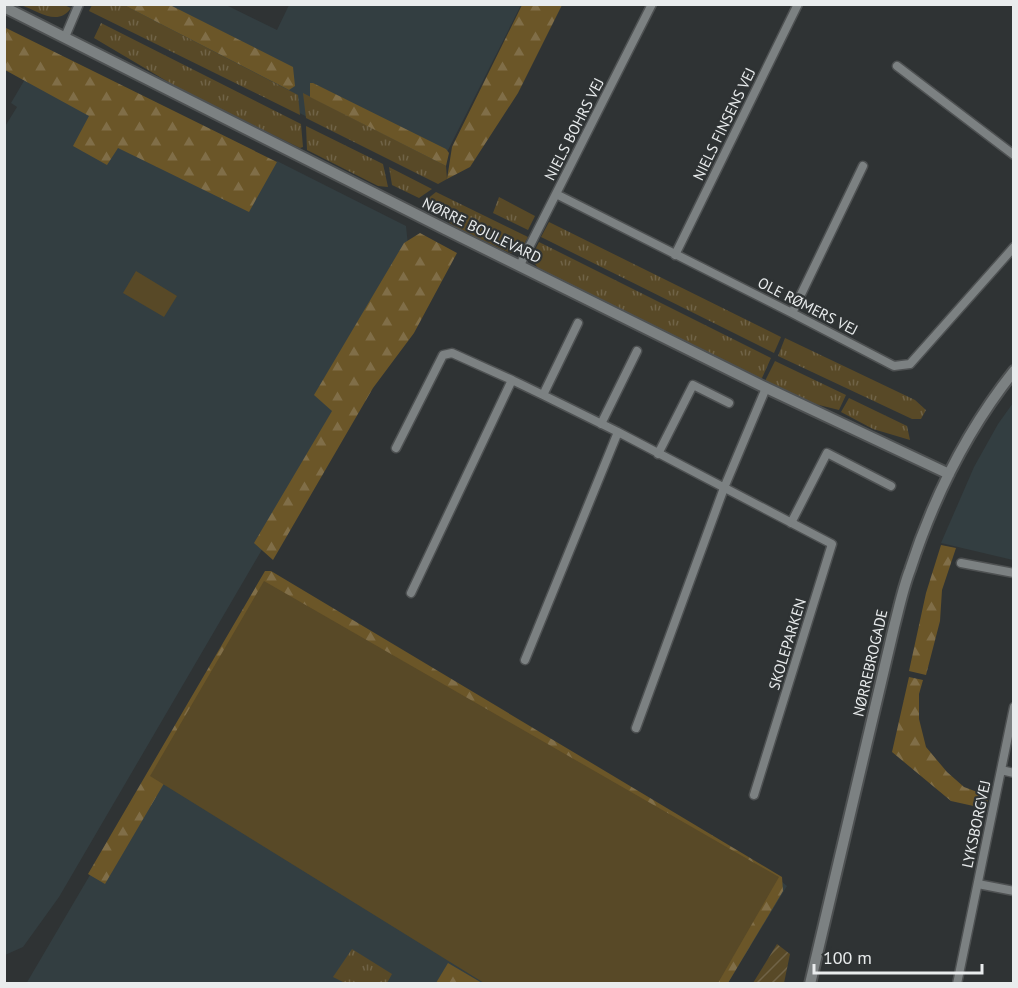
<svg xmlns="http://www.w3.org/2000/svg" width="1018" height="988" viewBox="0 0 1018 988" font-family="'PT Sans',sans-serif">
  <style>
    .built { fill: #333e41 }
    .grass { fill: url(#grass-tufts) }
    .forest { fill: url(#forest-firs) }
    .garden { fill: url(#garden-furrows) }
    .pitch { fill: #584927 }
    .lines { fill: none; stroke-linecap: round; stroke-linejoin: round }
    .minor-casing { stroke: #4e5152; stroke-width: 11 }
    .tertiary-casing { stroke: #4e5152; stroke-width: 14 }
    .minor { stroke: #7c8182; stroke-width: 8 }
    .tertiary { stroke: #7c8182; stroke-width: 10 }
    .labels { text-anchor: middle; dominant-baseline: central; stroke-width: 4.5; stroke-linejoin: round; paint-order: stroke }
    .street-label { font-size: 15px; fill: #e9eced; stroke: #2f3334 }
  </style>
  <defs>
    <pattern id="grass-tufts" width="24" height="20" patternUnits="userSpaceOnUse" patternTransform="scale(1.5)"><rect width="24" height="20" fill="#584927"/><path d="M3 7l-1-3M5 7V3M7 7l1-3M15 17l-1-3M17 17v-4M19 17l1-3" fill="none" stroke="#706347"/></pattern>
    <pattern id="forest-firs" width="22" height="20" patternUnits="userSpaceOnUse" patternTransform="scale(1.5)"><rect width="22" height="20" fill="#6b5628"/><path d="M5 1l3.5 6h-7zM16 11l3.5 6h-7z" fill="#806e48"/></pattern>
    <pattern id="garden-furrows" width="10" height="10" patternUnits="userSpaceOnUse" patternTransform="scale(1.5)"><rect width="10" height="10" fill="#584927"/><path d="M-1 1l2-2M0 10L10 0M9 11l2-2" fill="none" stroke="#706347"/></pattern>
  </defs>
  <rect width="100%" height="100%" fill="#2f3334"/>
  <path class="built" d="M132,4l94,1 51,25 12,-25h232l-88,175 -311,-156z
    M28,74l232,116 17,-29 129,65 2,19 -16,82 -333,570 -36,50 -18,8 -1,-827 13,-21 -6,-4z
    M1013,403v157l-72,-17 33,-76 24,-43z
    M268,572l501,299 18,15 -59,97 -702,1z"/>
  <path class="grass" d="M21,5h43l7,3c-13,19 -33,3 -50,-3z
    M92,5h32l174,90 2,20 -211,-104z
    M101,23l200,101 2,23 -3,1 -120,-59 -86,-51z
    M303,93l143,73 1,13 -9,5 -132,-66z
    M306,126l77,38 5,23 -10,-1 -71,-36z
    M389,167l43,22 -13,9 -27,-13z
    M436,192l92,45c-5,9 -7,15 -18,16 -20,-10 -78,-33 -84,-53z
    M499,197l36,19 -7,14 -35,-17z
    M549,222l232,115 -7,16 -233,-116z
    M539,242l232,116 -9,20 -3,1 -221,-111c-8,-9 -4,-16 1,-26z
    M785,338l130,62 11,10 -5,9h-9l-134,-63z
    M775,361l71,34 -7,15 -36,-9 -38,-20z
    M849,398l58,28 3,14 -37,-11 -32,-17z
    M352,949l40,25 -5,9h-42l-12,-6z"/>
  <path class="forest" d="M124,5h46l123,62 2,19 -6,4z
    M522,5h40l-44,88 -48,74 -23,12 5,-32z
    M4,27l273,135 -28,50 -131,-64 -11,17 -34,-19 16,-30 -84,-46z
    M310,83h3l133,66 3,4 -3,13 -136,-69z
    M420,233l37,20 -43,80 -41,55 -100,172 -19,-17 78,-132 -18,-16 90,-152z
    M941,545l15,3 -14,42 -2,31 -14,54 -17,-4 17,-78z
    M265,571h6l511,306 1,14 -55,92h-17l-437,-387 -169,288 -17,-10z
    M909,677l14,3 -4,14v25l7,28 21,25 17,15 24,9 -1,13 -36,-8 -59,-49z
    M448,963l34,20h-46z"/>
  <path class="garden" d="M777,944l13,10 -6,29h-31z"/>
  <path class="pitch" d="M136,271l41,25 -13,21 -41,-24z
    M264,581l515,296 -61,106h-234l-334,-207z"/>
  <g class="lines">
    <g class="minor-casing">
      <path id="minor" d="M65,37l14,-33
        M897,66l117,89
        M556,194l236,119 102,53 16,-2 104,-117
        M675,255l123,-251
        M520,265l132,-261
        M792,313l71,-147
        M543,395l35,-72
        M601,424l36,-73
        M396,448l47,-93 9,-2 60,27
        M658,454l35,-69 36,18
        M791,523l36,-70 64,33
        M961,563l53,10
        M411,593l101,-213 31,15 75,37 214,112 -78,251
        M525,660l93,-228
        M1014,707l-13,63 13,3
        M636,728l88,-240 42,-100
        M978,884l36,7
        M957,984l44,-214"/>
    </g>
    <g class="tertiary-casing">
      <path id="tertiary" d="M4,7l441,222 315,156 189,89
        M810,984l84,-357c5,-19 9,-39 16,-57 23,-71 57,-140 104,-199"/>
    </g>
    <use href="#minor" class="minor"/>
    <use href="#tertiary" class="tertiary"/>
  </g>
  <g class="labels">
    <g class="street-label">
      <text transform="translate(724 124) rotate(-64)">NIELS FINSENS VEJ</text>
      <text transform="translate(574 129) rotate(-63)">NIELS BOHRS VEJ</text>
      <text transform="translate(482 230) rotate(26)">NØRRE BOULEVARD</text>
      <text transform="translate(808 306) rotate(27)">OLE RØMERS VEJ</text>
      <text transform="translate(787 644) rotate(-73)">SKOLEPARKEN</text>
      <text transform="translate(870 663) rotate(-77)">NØRREBROGADE</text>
      <text transform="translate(976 824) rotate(-78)">LYKSBORGVEJ</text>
    </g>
  </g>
  <rect width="1018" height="988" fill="none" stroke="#e9eced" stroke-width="12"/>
  <path d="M814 964v9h168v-9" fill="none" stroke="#e9eced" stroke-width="3"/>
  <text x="823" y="964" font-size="18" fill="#e9eced" stroke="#2f3334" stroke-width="4.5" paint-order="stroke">100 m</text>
</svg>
